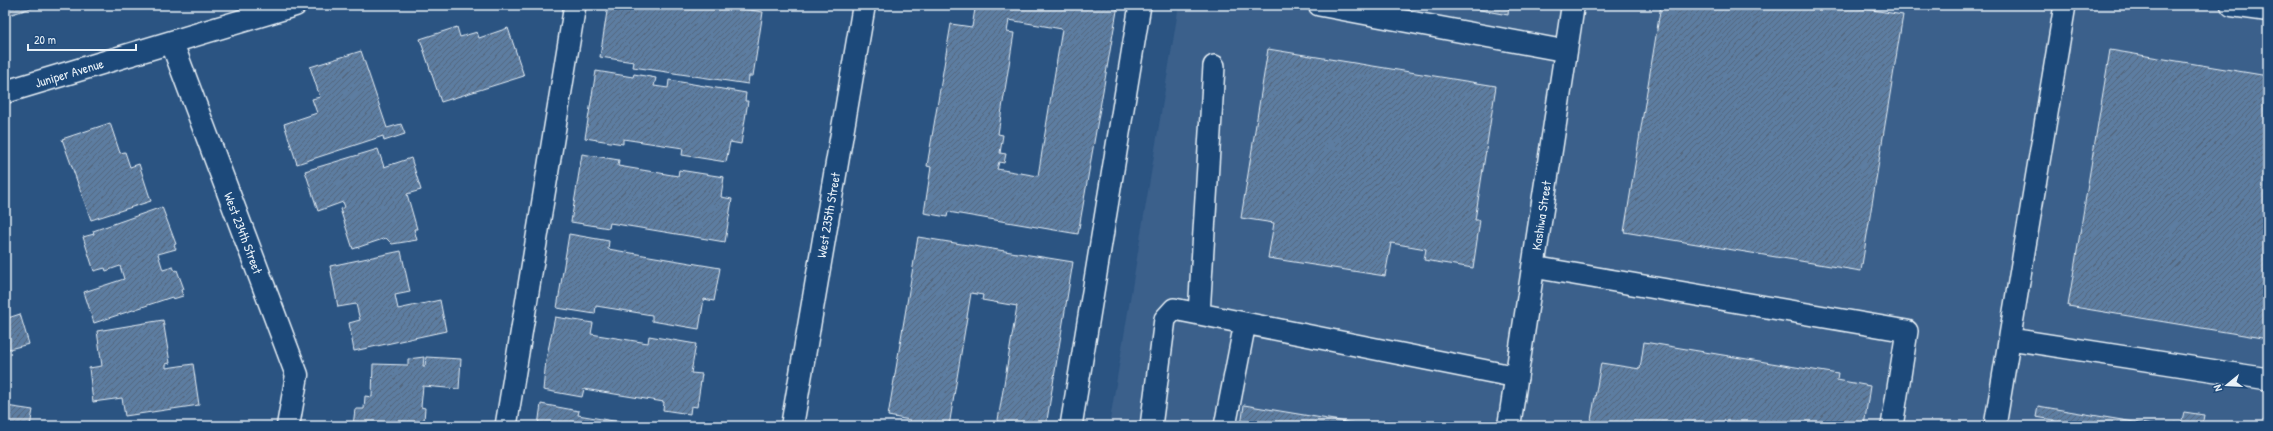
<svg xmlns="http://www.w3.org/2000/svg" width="2273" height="431" viewBox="0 0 2273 431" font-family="'Patrick Hand',sans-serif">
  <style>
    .built { fill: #3a608b }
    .building { fill: url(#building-hatch); stroke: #e8f1f8; fill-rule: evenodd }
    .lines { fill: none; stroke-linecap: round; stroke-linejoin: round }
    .service-casing { stroke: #e8f1f8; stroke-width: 24 }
    .minor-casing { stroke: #e8f1f8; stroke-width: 25 }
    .tertiary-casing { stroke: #e8f1f8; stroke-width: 25 }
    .service { stroke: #1f4a7a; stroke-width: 21 }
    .minor { stroke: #1f4a7a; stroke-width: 22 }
    .tertiary { stroke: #1f4a7a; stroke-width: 22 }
    .labels { text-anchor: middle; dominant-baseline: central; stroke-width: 4; stroke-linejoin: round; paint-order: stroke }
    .street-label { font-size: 13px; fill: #e8f1f8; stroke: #1f4a7a }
  </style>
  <defs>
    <pattern id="building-hatch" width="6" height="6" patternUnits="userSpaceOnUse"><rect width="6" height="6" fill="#5d7da1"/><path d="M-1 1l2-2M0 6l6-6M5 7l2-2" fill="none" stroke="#53657a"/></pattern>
  </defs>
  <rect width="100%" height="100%" fill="#2b5482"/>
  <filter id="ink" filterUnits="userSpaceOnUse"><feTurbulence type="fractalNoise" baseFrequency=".025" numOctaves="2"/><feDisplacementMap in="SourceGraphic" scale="8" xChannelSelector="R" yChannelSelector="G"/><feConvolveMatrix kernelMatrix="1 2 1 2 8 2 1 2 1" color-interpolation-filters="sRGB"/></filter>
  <g filter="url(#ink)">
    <path class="built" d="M1179,5h1089v421h-1159z"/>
    <path class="building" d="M6,5h35l-32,10z
      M608,5h111l44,7 -10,64h-4l-1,8 -115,-17 1,-5 -34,-5z
      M954,5h164l-40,229 -130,-22 -1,5 -23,-4 7,-46 -4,-1 24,-142 21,3 3,-18zM1009,20l53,9 -24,147 -41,-7 2,-7 5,1 2,-9 -6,-1 3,-18 -5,-1 16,-101 -7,-1z
      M1453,5h56l-1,10z
      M1661,5h181l61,10 -42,256 -237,-39z
      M457,27l3,10 17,-5 2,6 29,-10 16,48 -83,26 -21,-63z
      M1268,49l228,37 -21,134h5l-7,48 -49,-8 2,-11 -35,-6 -6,33 -117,-18 6,-35 -33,-5z
      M2110,50l158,26v263l-200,-33z
      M361,51l26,77 14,-4 4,10 -21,7 -1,-5 -86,28 -13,-40 33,-11 -5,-14 8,-2 -10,-30z
      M596,71l37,6 1,-3 22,4 -2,8 14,2 1,-8 77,13 -1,8h3l-7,43 -11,-2 -4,20 -44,-7 1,-7 -60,-9v5l-38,-6z
      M110,123l10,30 5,-1 5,15 9,-3 12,37 -60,19 -29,-81z
      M378,149l6,18 27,-9 10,32 -14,4 10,35h-3l3,11 -25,4 -6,-6 -33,11 -13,-40 5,-2 -2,-5 -25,9 -13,-40z
      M582,154l37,6 -1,6 60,10 1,-6 45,7 -3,20 11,2 -7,43 -115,-19 -1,5 -38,-6z
      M162,207l14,37 -2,1 2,4 -18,5 5,16 10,-3 2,4 2,-1 7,19 -3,1 2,6 -10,3 -1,-2 -78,26 -10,-31 40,-13 -4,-13 -14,5 -1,-3 -11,3 -11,-34 11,-3 -1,-3z
      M569,234l40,7 -1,8 112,19 -6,33 -10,-2 -5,30 -47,-8v-6l-56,-9 -1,8 -38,-6z
      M918,237l155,25 -27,164h-49l20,-120 -35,-6 1,-5 -12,-2 -22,133h-39v-6l-22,-4z
      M401,251l9,41 -15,3 3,14 42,-9 6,31 -92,20 -5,-28 11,-3 -4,-16 -18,3 -8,-41z
      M20,314l9,30 -24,6v-31z
      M555,317l38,6 -2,11 57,9 1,-7 47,8 -5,29 11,1 -5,33 -6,-1 -1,8 -27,-4 1,-8 -80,-13 -2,8 -39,-7 3,-30z
      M163,320l7,43 -4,1v4l27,-4 6,41 -74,11 -3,-18 -29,4 -4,-34 13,-2 -5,-35z
      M1644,342l194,32 -1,6 33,6 -6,40h-274l11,-63 39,6z
      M424,357l-1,9h2l1,-9 35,2 -2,30 -36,-3 -2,21 4,1 -1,13 40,3v2h-111l2,-17h9l1,-13 7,1 1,-33 35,1v-6z
      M5,404l1,2 27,4 -3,16 -25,-2z
      M541,404l38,7 -1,4 65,11h-105z
      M1244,405l126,21h-129z
      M2038,406l120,20h-105l1,-6 -18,-3z
      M2184,412l20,3 -2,11h-28l1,-3 6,1z
      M1388,420l37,6h-38z"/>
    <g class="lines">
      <g class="service-casing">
        <path id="service" d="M1319,5l247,46
          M1533,267l374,64 -15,95
          M1199,314l15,-248
          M2010,339l258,40
          M506,426l69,-421
          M1071,426l69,-421
          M1151,426l14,-107 9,-10 343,68
          M1225,426l20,-103
          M1995,426l70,-421"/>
      </g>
      <g class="minor-casing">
        <g id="minor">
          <path id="s1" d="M172,43l125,332 -9,51"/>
          <path id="s2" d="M5,92l290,-87"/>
          <path id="s3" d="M1509,426l64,-421"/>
        </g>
      </g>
      <g class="tertiary-casing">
        <g id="tertiary">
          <path d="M2232,5l36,5"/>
          <path id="s4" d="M792,426l72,-421"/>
        </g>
      </g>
      <use href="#service" class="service"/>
      <use href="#minor" class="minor"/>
      <use href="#tertiary" class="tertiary"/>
    </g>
  </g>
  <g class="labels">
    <g class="street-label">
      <text stroke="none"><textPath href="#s2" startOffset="67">Juniper Avenue</textPath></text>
      <text stroke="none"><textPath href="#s4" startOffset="214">West 235th Street</textPath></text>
      <text stroke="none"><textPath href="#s3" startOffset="213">Kashiwa Street</textPath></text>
      <text stroke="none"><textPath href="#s1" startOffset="203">West 234th Street</textPath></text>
    </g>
  </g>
  <rect width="2273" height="431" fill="none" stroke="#1f4a7a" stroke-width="20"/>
  <rect x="10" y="10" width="2253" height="411" fill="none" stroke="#e8f1f8" stroke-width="1.5" filter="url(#ink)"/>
  <g transform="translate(2227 385) rotate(252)" stroke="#1f4a7a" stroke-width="3" paint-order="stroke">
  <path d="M0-3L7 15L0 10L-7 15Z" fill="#e8f1f8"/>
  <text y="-6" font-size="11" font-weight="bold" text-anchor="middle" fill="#e8f1f8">N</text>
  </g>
  <path d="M28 44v6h108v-6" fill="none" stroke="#e8f1f8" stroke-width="2"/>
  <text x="34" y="44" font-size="12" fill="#e8f1f8" stroke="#1f4a7a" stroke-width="3" paint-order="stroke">20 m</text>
</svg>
